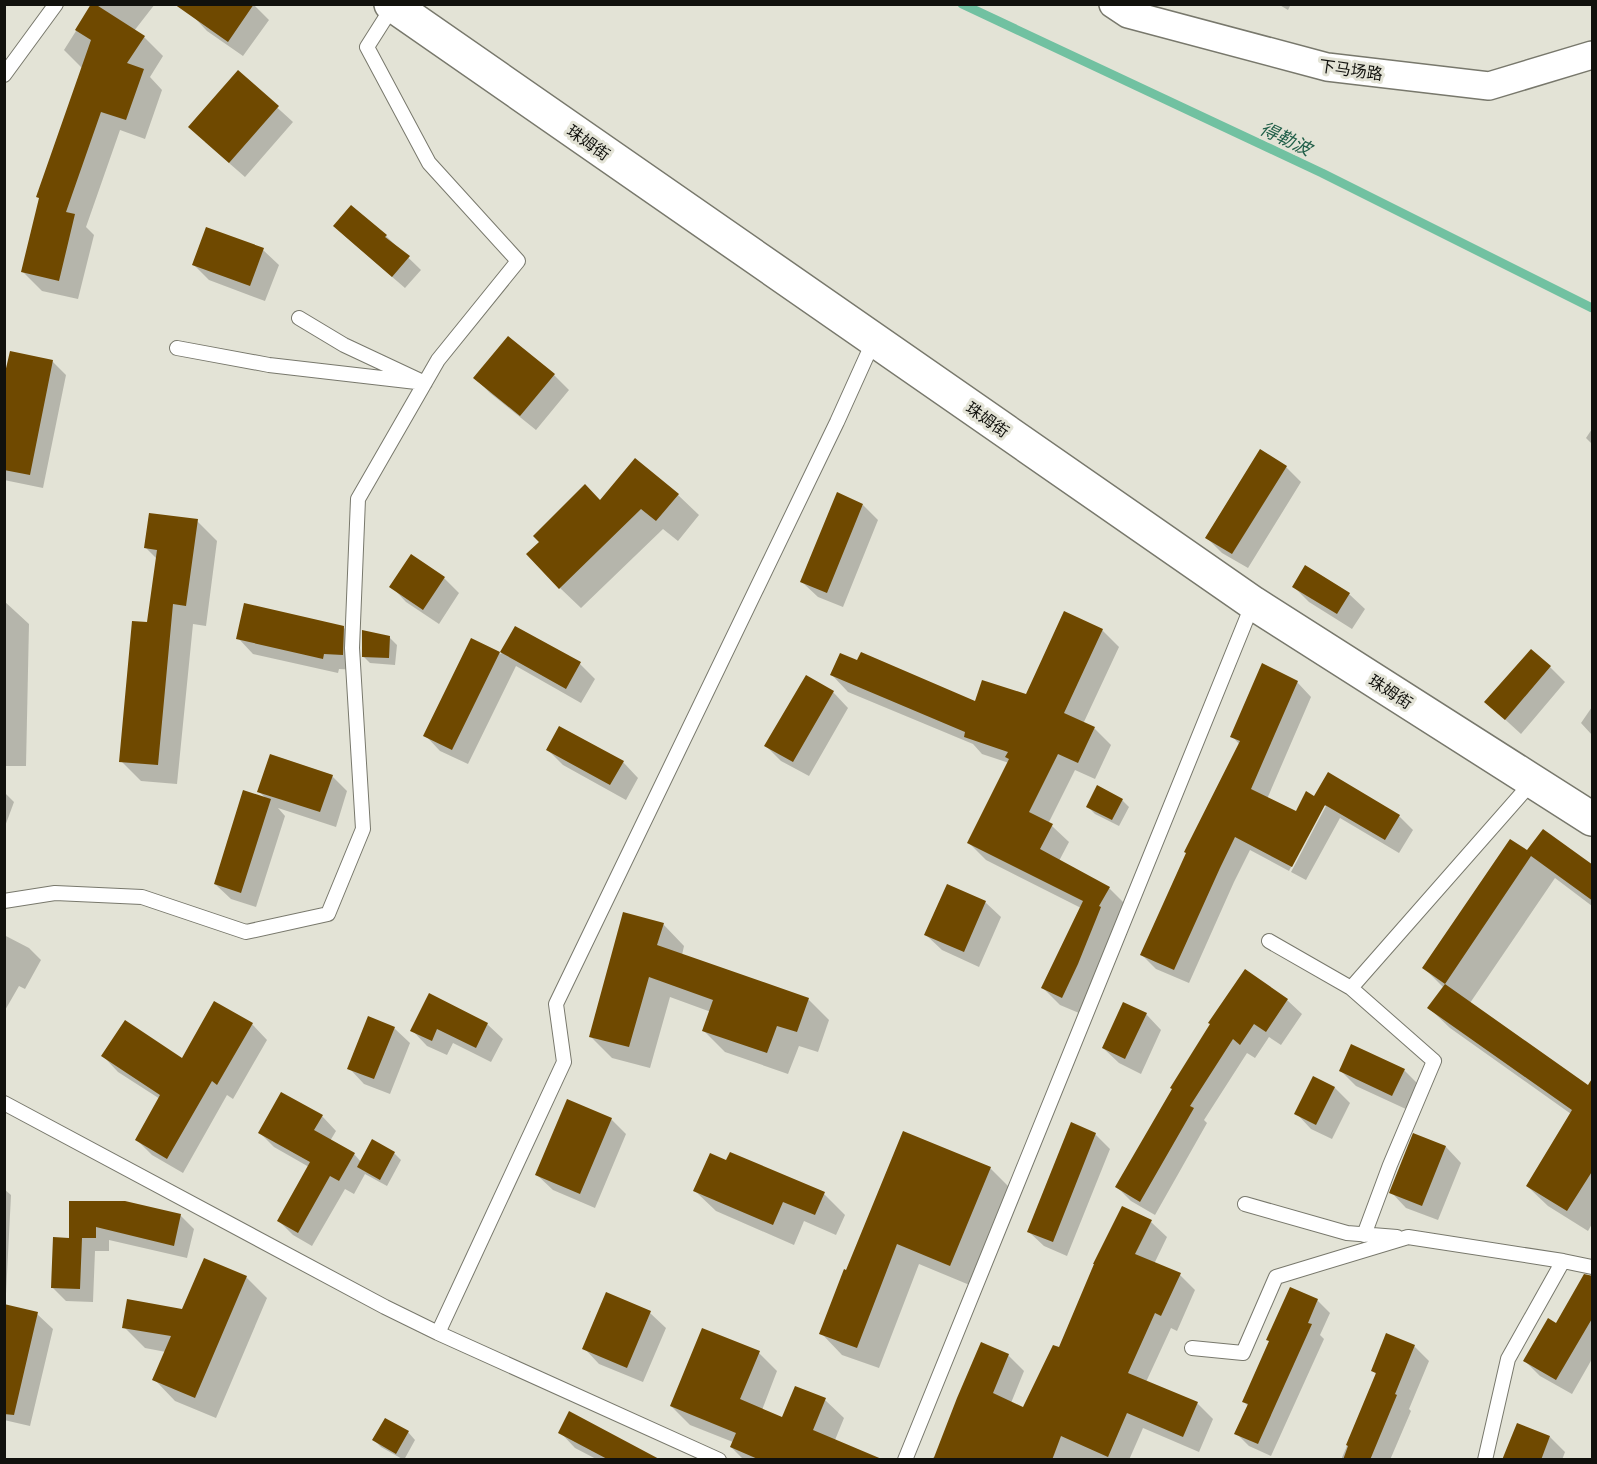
<svg xmlns="http://www.w3.org/2000/svg" width="1597" height="1464" viewBox="0 0 1597 1464" font-family="Commissioner,'Noto Sans SC',sans-serif">
  <style>
    .shadow { fill: #0003 }
    .lines { fill: none; stroke-linecap: round; stroke-linejoin: round }
    .stream { stroke: #71c1a1; stroke-width: 9 }
    .building { fill: #6f4900 }
    .lane-casing { stroke: #78786c; stroke-width: 16 }
    .street-casing { stroke: #78786c; stroke-width: 30 }
    .secondary-casing { stroke: #78786c; stroke-width: 36 }
    .lane { stroke: #fff; stroke-width: 14 }
    .street { stroke: #fff; stroke-width: 27 }
    .secondary { stroke: #fff; stroke-width: 33 }
    .labels { text-anchor: middle; dominant-baseline: central; stroke-width: 6; stroke-linejoin: round; paint-order: stroke }
    .street-label { font-size: 16px; fill: #11110d; stroke: #e3e3d6 }
    .water-label { font-size: 18px; font-style: italic; fill: #205e48; stroke: #e3e3d6 }
  </style>
  <rect width="100%" height="100%" fill="#e3e3d6"/>
  <path class="shadow" d="M93,4h62l-21,27 10,6 19,19 -13,21 12,13 -17,49 -25,-9 -34,97 8,8 -16,64 -36,-8 -19,-19 60,-203 -19,-19z
    M199,4l55,1 15,15 -26,36 -36,-25 -15,-16z
    M1278,4h13l-3,6z
    M238,72l55,50 -48,55 -40,-35z
    M351,207l35,29 35,34 -16,18 -58,-50 -12,-12z
    M263,250l16,15 -14,36 -56,-21 -15,-15z
    M52,361l14,14 -23,113 -39,-8v-95z
    M554,375l15,15 -33,40 -46,-37 -15,-15z
    M1592,429v15l-6,-6z
    M1286,467l15,15 -53,86 -26,-15 -15,-15z
    M678,495l21,20 -21,26 -15,-12 -82,79 -21,-20 40,-86z
    M863,505l15,15 -35,87 -25,-10 -16,-15z
    M197,521l20,20 -11,85 -13,-2 -16,160 -36,-3 -20,-20 28,-137 8,-65 -11,-11z
    M444,578l15,15 -20,31 -33,-22 -15,-16z
    M1294,587l55,7 16,15 -13,20 -43,-27z
    M4,601l25,23 -3,142h-22z
    M343,627l16,16 -1,27 -19,-1 -1,4 -85,-19 -15,-16z
    M516,628l64,36 15,15 -14,24 -65,-37 -48,98 -28,-13 -15,-16 47,-95 29,14z
    M1102,630l17,17 -36,77 11,4 17,17 -16,34 -20,-9 -27,54 4,2 17,16 -10,19 50,27 17,17 -11,18 2,2 -22,56 -16,32 -19,-8 -17,-17 38,-80 -95,-48 -17,-17 40,-80 -27,-9 -9,-10 -125,-52 -16,-17 144,28 50,-7z
    M390,638l7,7 -2,20 -25,-2 -7,-7z
    M1263,665l34,17 14,15 -44,102 29,14 19,-15 14,-24 70,42 14,14 -14,23 -59,-35 -34,62 -15,-8 35,-66h-3l-34,65 -39,-21 -16,32 -45,101 -33,-14 -14,-14 98,-210 -8,-9z
    M1550,667l15,15 -44,52 -35,-32z
    M833,692l15,16 -39,68 -28,-15 -15,-15z
    M1592,707v28l-11,-12z
    M548,750l75,12 15,16 -12,22 -63,-35z
    M332,776l15,15 -11,36 -58,-19 7,8 -29,91 -25,-8 -16,-15 52,-85 -8,-7z
    M4,792l10,10 -10,27z
    M1122,800l7,7 -10,19 -24,-12 -8,-8z
    M1527,852l65,15v39l-37,-28 -85,125 122,87v134l-4,7 -40,-25 -21,-20 44,-72 -121,-86 -21,-20 15,-20 -20,-20z
    M985,902l16,15 -22,50 -37,-17 -16,-15z
    M663,924l21,22 -2,9 126,44 21,21 -11,32 -19,-6 -11,28 -63,-22 -21,-21 7,-19 -41,-15 -20,71 -38,-10 -22,-22z
    M4,935l25,13 12,12 -16,29 -6,-3 -15,26z
    M1287,1000l15,14 -21,31 -12,-8 -14,21 -8,-5 -43,67 3,3 -52,92 -24,-14 -14,-14 95,-163z
    M1146,1014l15,16 -20,44 -22,-11 -16,-15z
    M252,1024l15,16 -34,59 -6,-4 -44,78 -31,-18 -15,-15 23,-41 -42,-27 -15,-16 79,4z
    M487,1024l16,15 -12,23 -38,-19 -6,12 -20,-9 -15,-16z
    M394,1028l16,15 -20,51 -26,-10 -15,-16z
    M1404,1070l15,15 -11,25 -52,-24 -15,-15z
    M1313,1078l22,10 15,15 -18,36 -21,-10 -15,-16z
    M322,1116l14,15 -6,10 24,13 7,8 33,-9 7,7 -14,26 -22,-12 -11,20 -9,-5 -33,57 -19,-11 -14,-14 30,-54 -35,-20 -14,-14z
    M611,1119l15,15 -31,74 -42,-18 -16,-15z
    M1095,1134l15,15 -43,107 -23,-10 -15,-14z
    M1414,1135l32,12 15,16 -23,57 -32,-12 -15,-16z
    M990,1168l22,22 -40,96 -53,-22 -40,104 -37,-13 -21,-22 24,-62z
    M4,1189l7,6 -5,99h-2z
    M695,1191l129,3 21,21 -9,20 -32,-14 -10,24 -78,-34z
    M71,1203l109,12 14,14 -7,29 -78,-18v11h-14l-2,51 -27,-1 -14,-14 19,-48z
    M1151,1222l16,15 -13,27 26,11 15,15 -18,41 -6,-3 -25,54 51,21 16,16 -14,33 -56,-24 -14,32h-196v-3l2,1 73,-103 16,16 -13,32 13,5 36,-59z
    M246,1277l21,21 -51,120 -41,-17 -21,-22 12,-27 -21,-4 -21,-21 59,-17z
    M1592,1293v66l-20,35 -32,-18 -15,-15 31,-36z
    M1317,1300l13,13 -10,22 4,4 -53,117 -22,-10 -13,-13 12,-27 -4,-4z
    M4,1306l33,8 16,15 -23,97 -26,-6z
    M650,1313l16,15 -23,54 -44,-18 -15,-16z
    M1387,1335l27,11 15,15 -20,48 2,2 -21,49h-49l36,-85 -4,-4z
    M759,1353l18,18 -15,39 21,8 42,-18 19,18 -9,22 46,20h-137l-13,-13 2,-5 -43,-17 -19,-19z
    M408,1432l7,8 -11,20 -23,-13 -7,-7z
    M560,1432l97,28h-59l-23,-12z
    M1550,1437l15,15 -3,8h-58z"/>
  <g class="lines">
    <path class="stream" d="M962,4l360,169 270,135"/>
  </g>
  <path class="building" d="M91,4h4l50,32 -18,27 17,6 -18,51 -25,-8 -35,100 9,2 -16,67 -38,-9 18,-74 -3,-1 55,-157 -16,-10z
    M174,4h80l-26,38z
    M238,70l41,36 -50,57 -41,-36z
    M351,205l36,30 -2,2 25,19 -18,21 -59,-51z
    M206,227l58,21 -14,38 -58,-21z
    M508,336l47,38 -35,42 -47,-38z
    M10,351l43,9 -23,115 -26,-5v-93z
    M1260,449l27,17 -55,88 -27,-16z
    M635,458l44,36 -23,27 -15,-12 -82,80 -33,-35 13,-12 -6,-6 52,-52 15,16z
    M837,492l26,12 -36,89 -27,-11z
    M149,513l49,6 -12,87 -13,-2 -15,161 -39,-3 13,-141 15,1 10,-72 -13,-2z
    M411,554l34,23 -22,33 -34,-23z
    M1305,565l45,28 -13,21 -45,-27z
    M244,603l100,23 -1,29 -19,-1 -1,5 -87,-20z
    M1064,611l39,18 -39,84 31,14 -17,36 -20,-9 -29,58 24,12 -13,25 70,38 -11,19 2,1 -23,57 -16,34 -21,-10 42,-87 -116,-58 42,-84 -4,-2 3,-5 -44,-15 1,-5 -135,-57 10,-22 17,7 4,-8 114,49 7,-21 44,14z
    M515,626l66,36 -15,27 -66,-37z
    M362,630l28,6 -1,22 -27,-1z
    M471,638l29,14 -48,98 -29,-14z
    M1531,649l20,17 -46,54 -21,-18z
    M1262,663l36,18 -47,108 45,22 10,-20 8,5 14,-24 72,43 -15,25 -60,-35 -33,62 -57,-30 -15,31 -46,102 -34,-15 46,-102 -2,-1 56,-111 -10,-4z
    M806,675l28,16 -41,71 -29,-16z
    M559,726l65,35 -14,24 -64,-35z
    M270,754l63,21 -13,37 -63,-20z
    M1097,785l26,14 -11,21 -26,-13z
    M243,790l28,9 -30,94 -27,-9z
    M1543,829l50,36v36l-62,-45 -86,128 -23,-16 88,-129 17,11z
    M947,884l39,17 -22,51 -40,-17z
    M623,912l41,11 -7,22 152,53 -12,34 -20,-6 -10,27 -65,-22 11,-31 -64,-23 -20,70 -40,-10z
    M1245,969l43,30 -22,33 -12,-8 -14,21 -7,-6 -43,67 4,2 -54,94 -25,-15 57,-98 -2,-1 40,-64 -2,-1z
    M1445,984l143,101 5,-8v93l-26,41 -41,-25 46,-76 -145,-102z
    M429,993l59,30 -12,25 -39,-19 -5,12 -22,-10z
    M214,1001l39,22 -36,62 -5,-4 -45,78 -32,-19 25,-45 -59,-39 24,-36 57,38z
    M1123,1002l24,11 -22,46 -23,-11z
    M368,1016l27,11 -21,52 -27,-10z
    M1351,1044l54,25 -13,27 -53,-25z
    M1313,1076l22,11 -19,38 -22,-11z
    M281,1092l42,23 -9,15 41,23 -16,28 -9,-5 -32,57 -21,-12 33,-59 -52,-29z
    M567,1099l45,19 -32,76 -45,-19z
    M1071,1122l25,11 -43,109 -26,-10z
    M903,1131l88,36 -41,99 -53,-22 -40,104 -38,-14 25,-65 2,1z
    M1413,1133l33,13 -24,60 -33,-13z
    M372,1139l23,13 -15,28 -23,-13z
    M730,1152l95,40 -10,23 -32,-13 -10,23 -80,-34 17,-38 16,7z
    M69,1201h56l56,13 -7,32 -78,-19v11h-14l-2,51 -29,-1 2,-51 16,1z
    M1122,1206l30,14 -17,34 46,19 -20,43 -6,-3 -27,60 70,29 -15,35 -56,-24 -19,44 -47,-21 -9,24h-119l24,-62 24,-56 28,12 -16,39 30,14 30,-62 6,2 35,-83h-1z
    M204,1258l43,18 -52,122 -43,-18 19,-44 -49,-8 5,-29 55,10z
    M1584,1274l9,2v41l-37,63 -33,-19 25,-43 8,5z
    M1290,1287l28,12 -10,24 4,1 -54,120 -24,-10 14,-30 -6,-2 27,-61 -3,-1z
    M606,1292l45,19 -24,57 -45,-19z
    M4,1304l34,8 -24,103 -10,-1z
    M702,1328l58,23 -20,48 42,18 13,-31 31,12 -13,32 71,30h-124l-30,-13 6,-14 -66,-27z
    M1386,1333l29,12 -20,49 2,1 -27,65h-27l5,-14 -2,-1 30,-72 -5,-2z
    M569,1411l92,49h-52l-51,-27z
    M385,1418l24,13 -13,23 -24,-14z
    M1517,1423l33,13 -9,24h-39z"/>
  <g class="lines">
    <g class="lane-casing">
      <path id="lane" d="M4,75l52,-71
        M177,348l92,17 156,18 -81,-38 -45,-27
        M4,901l51,-8 87,4 104,35 82,-18 35,-85 -11,-181 6,-149 80,-139 80,-99 -89,-98 -62,-116 26,-41
        M1269,941l82,47
        M4,1103l381,204 53,26 281,127
        M1245,1204l102,29 50,4
        M1364,1235l26,-70 44,-104 -83,-73 182,-207
        M438,1333l126,-271 -8,-58 281,-582 37,-82
        M1192,1348l51,5 33,-76 132,-40 155,24
        M905,1460l348,-857
        M1485,1460l23,-101 55,-98 29,6"/>
    </g>
    <g class="street-casing">
      <path id="street" d="M1113,4l15,10 199,53 162,19 103,-31"/>
    </g>
    <g class="secondary-casing">
      <path id="secondary" d="M391,4l862,599 339,216"/>
    </g>
    <use href="#lane" class="lane"/>
    <use href="#street" class="street"/>
    <use href="#secondary" class="secondary"/>
  </g>
  <g class="labels">
    <g class="street-label">
      <text transform="translate(1351 69) rotate(8)">下马场路</text>
      <text transform="translate(589 142) rotate(35)">珠姆街</text>
      <text transform="translate(988 419) rotate(35)">珠姆街</text>
      <text transform="translate(1391 691) rotate(33)">珠姆街</text>
    </g>
    <g class="water-label">
      <text transform="translate(1286 138) rotate(25)">得勒波</text>
    </g>
  </g>
  <rect width="1597" height="1464" fill="none" stroke="#11110d" stroke-width="12"/>
</svg>
